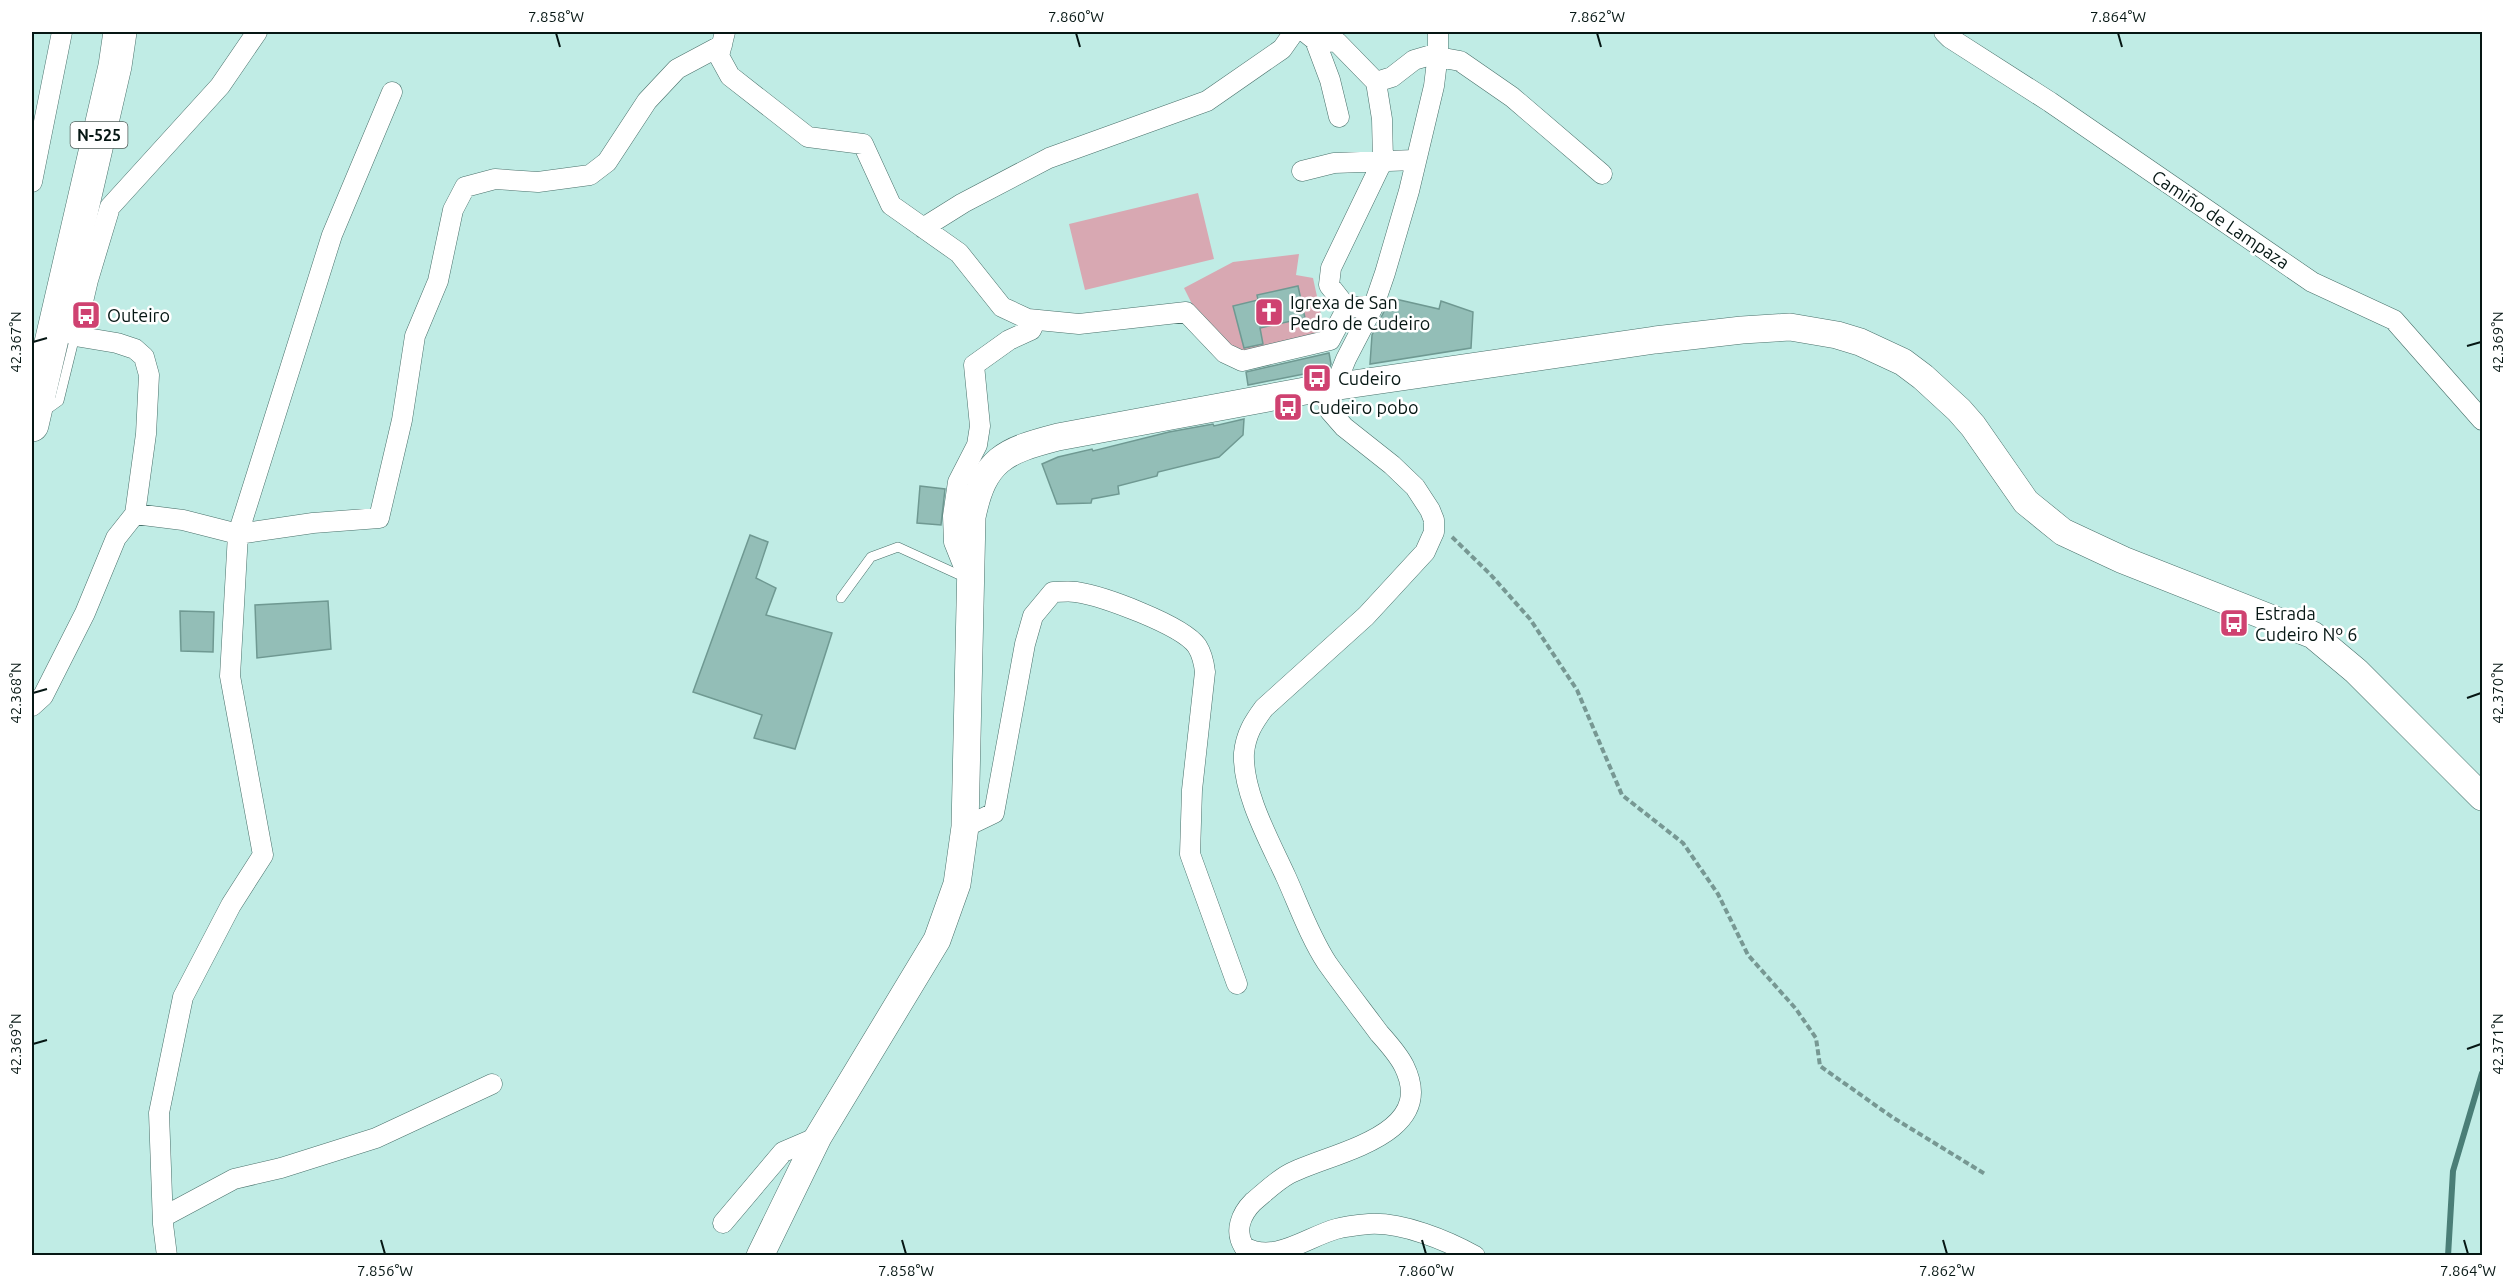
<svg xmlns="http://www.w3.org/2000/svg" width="2514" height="1287" viewBox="0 0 2514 1287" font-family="Ubuntu,sans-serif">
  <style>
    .green { fill: #d8a8b2 }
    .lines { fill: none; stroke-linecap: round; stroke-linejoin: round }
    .stream { stroke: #4a7e77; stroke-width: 6 }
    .building { fill: #93beb7; stroke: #6f9992; stroke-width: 1.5 }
    .lane-casing { stroke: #48706a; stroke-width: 10 }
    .street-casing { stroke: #48706a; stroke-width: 21 }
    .secondary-casing { stroke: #48706a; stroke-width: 28 }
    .highway-casing { stroke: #48706a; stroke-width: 34 }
    .path { stroke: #779893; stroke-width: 4; stroke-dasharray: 6 3; stroke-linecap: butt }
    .lane { stroke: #fff; stroke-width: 9 }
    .street { stroke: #fff; stroke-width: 20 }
    .secondary { stroke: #fff; stroke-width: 27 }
    .highway { stroke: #fff; stroke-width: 33 }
    .ticks { fill: none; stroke: #061714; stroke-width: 2 }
    .labels { text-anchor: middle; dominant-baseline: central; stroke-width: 5; stroke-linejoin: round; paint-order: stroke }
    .shield { fill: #fff; stroke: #515d5a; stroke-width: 1.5 }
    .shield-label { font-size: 16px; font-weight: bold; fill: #061714 }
    .street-label { font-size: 18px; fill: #061714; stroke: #fff }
    .poi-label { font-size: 18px; fill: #061714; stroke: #fff; text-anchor: start }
    .neatline { fill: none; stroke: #061714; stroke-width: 2 }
    .ticks-label { font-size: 15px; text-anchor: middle; fill: #061714 }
  </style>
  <rect width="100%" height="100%" fill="#c0ece5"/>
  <path class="green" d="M1198,193l16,66 -129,31 -16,-66z
    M1299,254l-3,21 17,3 13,60 -77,17 -17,-5 -31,-28 -17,-34 49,-26z"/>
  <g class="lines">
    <path class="stream" d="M2448,1256l5,-85 29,-98"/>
  </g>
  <path class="building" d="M1298,286l7,32 -45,10 3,16 -19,4 -11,-42 25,-6 -1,-5z
    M1391,298l48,11 2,-8 32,11 -2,36 -101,16 2,-29z
    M1329,353l2,11 -2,5 -81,16 -2,-13z
    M1244,419l-1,16 -24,22 -61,15 -1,4 -39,10 1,8 -27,5 -1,4 -34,1 -15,-40 16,-7 34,-8 1,2 76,-19 44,-8 1,2z
    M920,486l25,3 -4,36 -24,-2z
    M750,535l18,7 -12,36 20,10 -10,27 66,18 -37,116 -41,-11 8,-23 -69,-23z
    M328,601l3,48 -74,9 -2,-53z
    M180,611l34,1 -1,40 -32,-1z"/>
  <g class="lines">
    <g class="lane-casing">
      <path id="lane" d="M45,411l14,-10 16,-65
        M841,598l30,-41 27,-10 68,31"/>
    </g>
    <g class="street-casing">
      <path id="street" d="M725,32l-6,24 11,20 78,61 55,7 28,61 68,48 43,54 26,12 51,5 107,-12 39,41 17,8 88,-21 17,-32 27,-3
        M1305,32l10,8 22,2 39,40 6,37 1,41 -52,108 -2,17 18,23
        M1438,32v21l-4,33 -25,105 -24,82 -11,32 -28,54 -18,44 2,8 14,16 48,38 23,22 15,23 4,10v12l-9,20 -59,64 -102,92c-11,15 -18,26 -20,45 -2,39 26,89 42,124 13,29 24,60 41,86 17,24 35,47 52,70 9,10 19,21 25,33 35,71 -73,86 -115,108 -13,7 -25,19 -36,28 -12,12 -19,29 -9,45 31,17 63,-10 92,-18 11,-3 22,-4 33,-5 33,-2 77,16 106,32
        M1944,32l6,6 100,64 262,180 82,38 88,100
        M1315,40l15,40 9,37
        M1438,57l22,4 52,36 90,77
        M1376,82l16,-5 22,-17 24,-7
        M1302,171l32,-8 81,-3
        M32,182l30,-150
        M923,228l40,-25 86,-45 158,-57 75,-52 12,-17
        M135,514l11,-80 3,-59 -5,-18 -9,-8 -18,-6 -42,-7 13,-56 22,-73 110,-121 37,-54
        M968,577l-14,-35 -1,-26 5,-34 19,-37 3,-19 -6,-61 35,-25 22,-10 5,-10
        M32,706l11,-10 42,-83 31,-75 19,-24 48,6 55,14 75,-11 66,-5 23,-98 13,-84 23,-55 15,-71 12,-23 30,-8 43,3 52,-7 17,-13 40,-61 30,-32 45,-24
        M965,827l29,-14 31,-169 8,-28 20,-24c7,0 16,-1 23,0 27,4 106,33 121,54 5,8 7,17 8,26l-13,118 -2,64 47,130
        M163,1217l71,-38 47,-11 95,-30 116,-54
        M723,1223l60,-71 35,-15
        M167,1256l-4,-32 -4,-111 24,-116 48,-92 32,-50 -33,-179 8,-142 94,-299 60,-143"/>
    </g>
    <g class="secondary-casing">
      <path id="secondary" d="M760,1256l58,-119 119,-197 20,-56 8,-57 7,-310c12,-58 32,-66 86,-80l247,-46 350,-51 87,-10 48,-3 47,8 23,7 43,20 20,15 36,33 14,16 53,76 37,30 60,28 190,75 43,36 126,126"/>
    </g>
    <g class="highway-casing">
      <path id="highway" d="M32,425l83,-359 5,-34"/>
    </g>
    <path class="path" d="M1452,537l38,37 40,45 47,71 45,105 61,48 35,51 30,61 48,54 20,29 4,28 72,51 93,57"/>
    <use href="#lane" class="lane"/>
    <use href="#street" class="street"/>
    <use href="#secondary" class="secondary"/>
    <use href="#highway" class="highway"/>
  </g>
  <path class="ticks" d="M556,33l4,14M1076,33l4,14M1597,33l4,14M2118,33l4,14M33,342l14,-4M2467,346l14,-4M33,693l14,-4M2467,698l14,-5M33,1044l14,-4M2467,1049l14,-5M381,1240l4,14M902,1240l4,14M1422,1240l4,14M1943,1240l4,14M2464,1240l4,14"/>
  <defs>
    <g id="church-square" transform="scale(1.5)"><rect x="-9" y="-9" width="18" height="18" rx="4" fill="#cf4271" stroke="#fff"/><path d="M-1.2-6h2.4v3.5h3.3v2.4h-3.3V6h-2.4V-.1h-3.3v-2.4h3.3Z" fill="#fff"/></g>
    <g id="bus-square" transform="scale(1.5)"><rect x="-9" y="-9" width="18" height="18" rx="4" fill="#cf4271" stroke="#fff"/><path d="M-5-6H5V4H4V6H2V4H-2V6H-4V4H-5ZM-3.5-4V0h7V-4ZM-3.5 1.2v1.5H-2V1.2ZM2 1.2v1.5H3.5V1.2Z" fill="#fff"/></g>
  </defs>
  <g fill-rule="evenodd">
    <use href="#church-square" x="1269" y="312"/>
    <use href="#bus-square" x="86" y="315"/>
    <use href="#bus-square" x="1317" y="378"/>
    <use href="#bus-square" x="1288" y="407"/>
    <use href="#bus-square" x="2234" y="623"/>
  </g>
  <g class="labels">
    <rect class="shield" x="70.5" y="122" width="57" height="26" rx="4.5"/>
    <g class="shield-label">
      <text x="99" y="135">N-525</text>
    </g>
    <g class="street-label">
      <text transform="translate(2221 219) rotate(34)">Camiño de Lampaza</text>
    </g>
    <g class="poi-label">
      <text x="1290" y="302">Igrexa de San<tspan x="1290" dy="21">Pedro de Cudeiro</tspan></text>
      <text x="107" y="315">Outeiro</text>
      <text x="1338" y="378">Cudeiro</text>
      <text x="1309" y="407">Cudeiro pobo</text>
      <text x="2255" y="613">Estrada<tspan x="2255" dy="21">Cudeiro Nº 6</tspan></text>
    </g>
  </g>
  <rect width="2514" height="1287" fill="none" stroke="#ffffff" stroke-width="66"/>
  <rect x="33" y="33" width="2448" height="1221" class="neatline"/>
  <g class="ticks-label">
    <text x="556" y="22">7.858°W</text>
    <text x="1076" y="22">7.860°W</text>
    <text x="1597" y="22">7.862°W</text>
    <text x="2118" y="22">7.864°W</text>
    <text transform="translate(16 342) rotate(-90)" y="5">42.367°N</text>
    <text transform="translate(2498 342) rotate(-90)" y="5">42.369°N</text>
    <text transform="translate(16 693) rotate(-90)" y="5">42.368°N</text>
    <text transform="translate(2498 693) rotate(-90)" y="5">42.370°N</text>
    <text transform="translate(16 1044) rotate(-90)" y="5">42.369°N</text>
    <text transform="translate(2498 1044) rotate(-90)" y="5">42.371°N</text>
    <text x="385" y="1276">7.856°W</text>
    <text x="906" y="1276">7.858°W</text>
    <text x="1426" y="1276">7.860°W</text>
    <text x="1947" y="1276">7.862°W</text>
    <text x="2468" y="1276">7.864°W</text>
  </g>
</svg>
